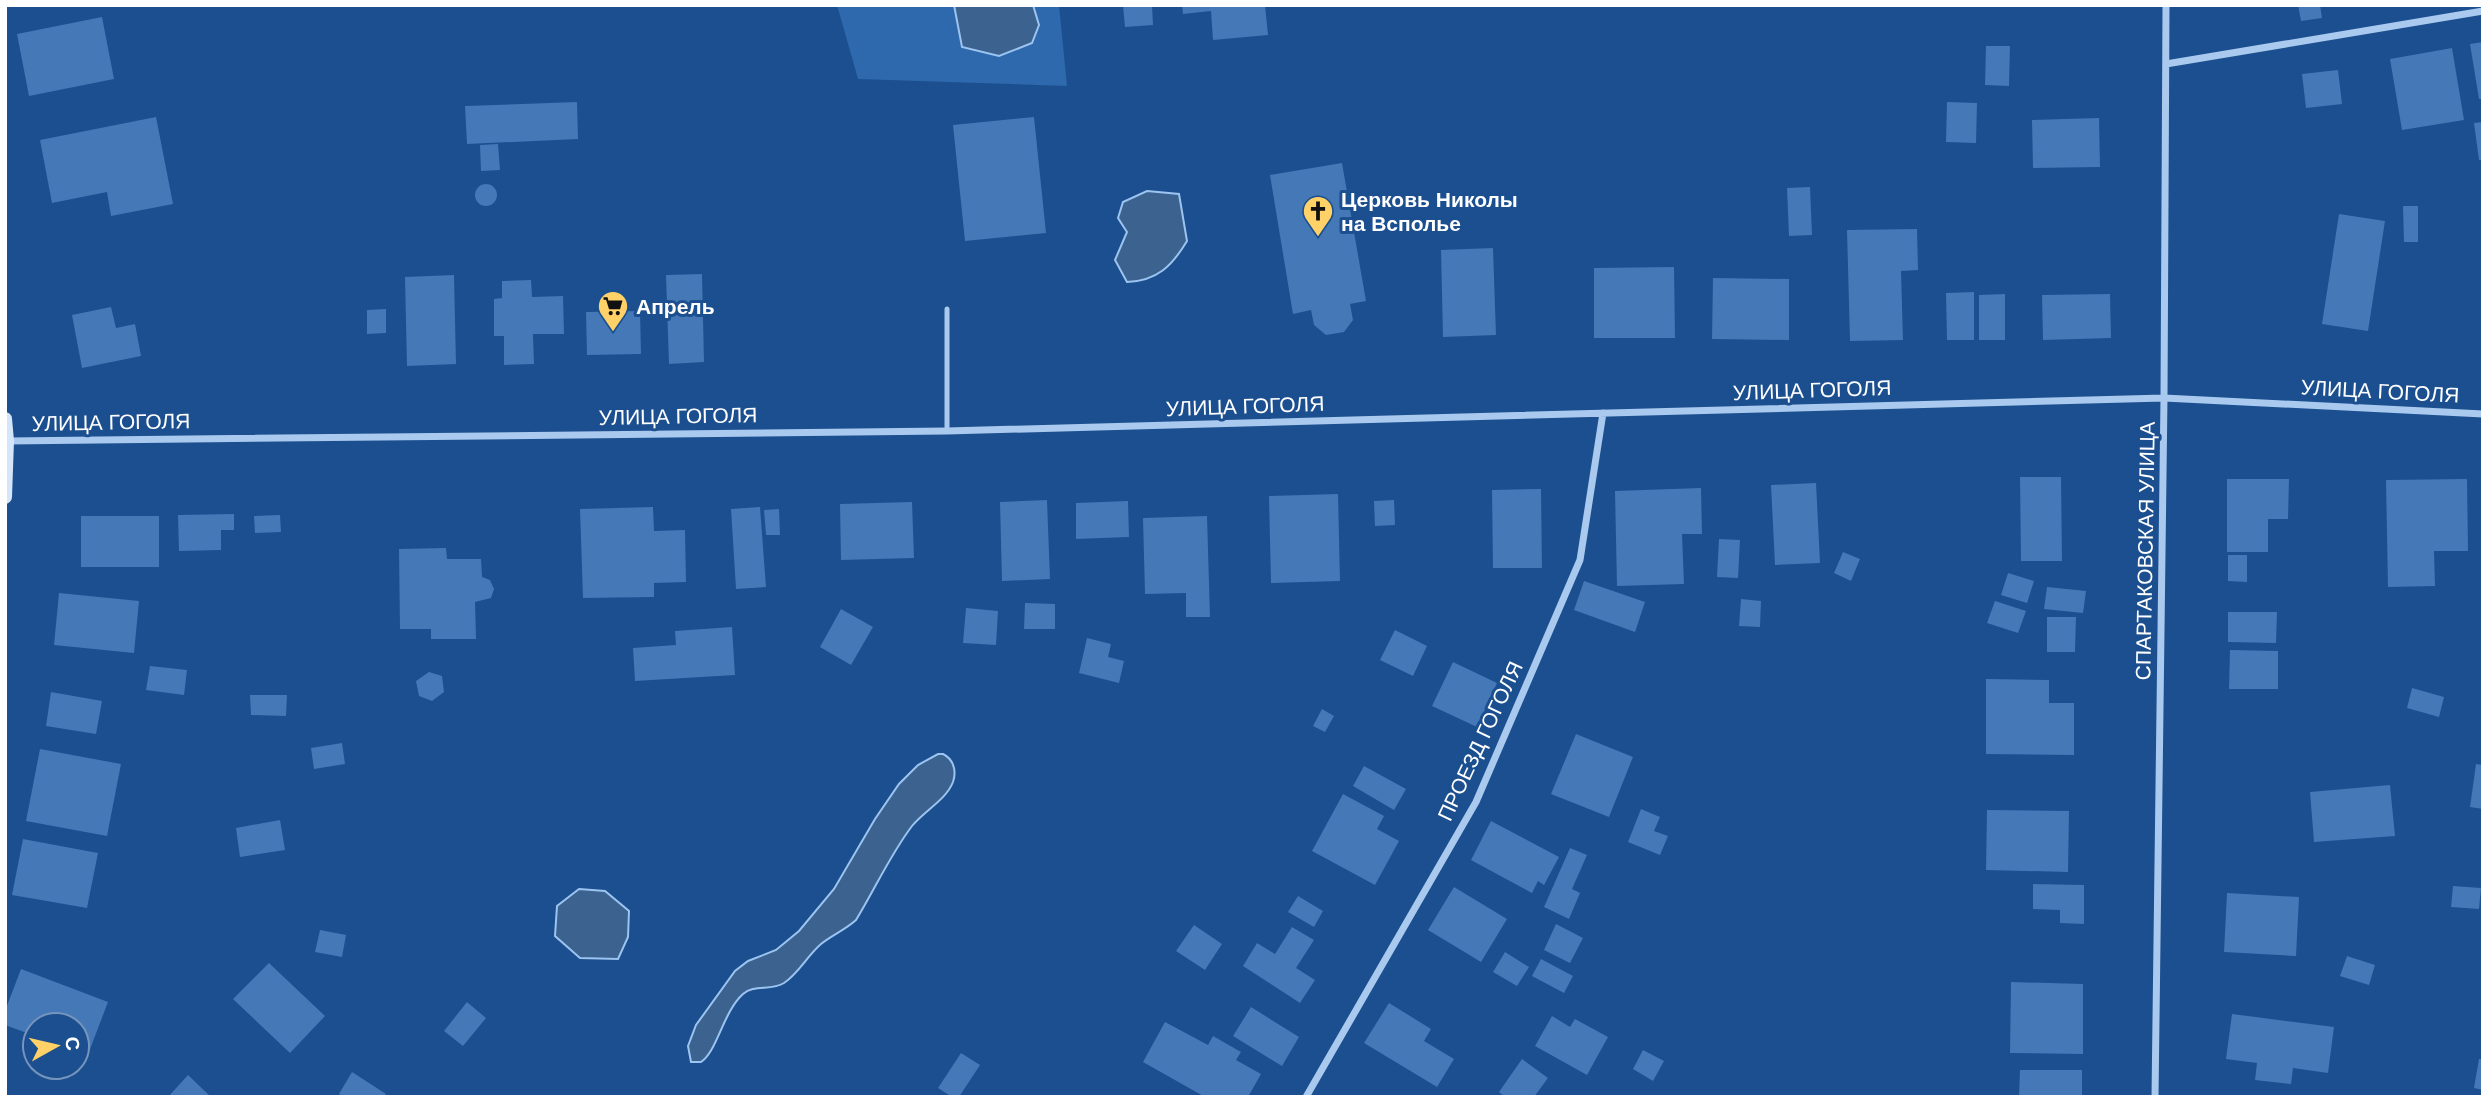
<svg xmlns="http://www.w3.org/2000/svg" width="2488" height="1102" viewBox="0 0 2488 1102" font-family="Helvetica,sans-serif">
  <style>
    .green { fill: #2e69ad }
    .water { fill: #3c6290; stroke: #9cc4f0; stroke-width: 2 }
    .building { fill: #4478b7 }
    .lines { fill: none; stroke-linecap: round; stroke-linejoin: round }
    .lane { stroke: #a9c9ee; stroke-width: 5 }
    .street { stroke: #a9c9ee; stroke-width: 7 }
    .secondary { stroke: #d6e6fa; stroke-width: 14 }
    .labels { text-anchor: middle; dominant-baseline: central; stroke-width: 6; stroke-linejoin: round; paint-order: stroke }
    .poi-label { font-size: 21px; font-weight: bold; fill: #fff; stroke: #1b4f8f; text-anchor: start }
    .street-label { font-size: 21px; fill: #fff; stroke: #1b4f8f }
  </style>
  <rect width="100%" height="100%" fill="#1b4f8f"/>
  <path class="green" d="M837,5h222l8,81 -209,-7z"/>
  <path class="water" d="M954,5h79l6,20 -7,18 -33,13 -37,-9z
    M1147,191l32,3 8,47c-15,25 -30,40 -60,41l-12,-22 12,-28 -9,-14 5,-16z
    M938,754h5c10,5 14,16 10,28 -7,18 -29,29 -41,44 -22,29 -37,63 -56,94 -11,10 -24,15 -35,24 -14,12 -22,29 -37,39 -13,8 -30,1 -41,11 -20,18 -26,58 -42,68h-10l-3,-16 8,-21 39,-54 13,-10 28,-11 23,-19 35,-42 41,-70 24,-35 19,-19z
    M579,889l26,2 24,20 -1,26 -10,22 -38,-1 -25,-22 2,-30z"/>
  <path class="building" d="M1123,5h29l1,20 -28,2z
    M1182,5h83l3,30 -55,5 -2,-29 -28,3z
    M2298,5h22l2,13 -21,3z
    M102,17l12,62 -85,17 -12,-62z
    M2483,42v57h-4l-9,-55z
    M1986,46h24l-1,40 -24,-1z
    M2452,48l12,72 -62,10 -12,-71z
    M2338,70l4,34 -36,4 -4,-34z
    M577,102l1,37 -111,5 -2,-38z
    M1947,102l30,1 -1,40 -30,-1z
    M156,117l17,87 -62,12 -4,-24 -55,11 -12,-63z
    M1034,117l12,116 -81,8 -12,-116z
    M2099,118l1,49 -67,1 -1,-48z
    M2483,122v38h-4l-5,-37z
    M498,144l2,26 -19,1 -1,-26z
    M1342,163l24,138 -16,3 3,16 -9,12 -18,3 -12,-10 -3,-15 -18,4 -23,-139z
    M475 195a11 11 0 1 1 22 0a11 11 0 1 1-22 0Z
    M1810,187l2,48 -23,1 -2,-48z
    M2403,206h15v36h-14z
    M2339,214l46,7 -17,110 -46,-7z
    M1917,229l1,41 -17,1 2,69 -53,1 -3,-111z
    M1493,248l3,87 -53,2 -2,-87z
    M1674,267l1,71h-81v-70z
    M702,274l2,88 -35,2 -3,-89z
    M454,275l2,89 -49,2 -2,-89z
    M1713,278l76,1v61l-77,-1z
    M531,280l1,17 31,-1 1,38h-31l1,30 -30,1v-29h-10v-37l8,-1v-17z
    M1974,292v48h-27l-1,-47z
    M2005,294v46h-26v-45z
    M2110,294l1,44 -68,2 -1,-45z
    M111,307l5,21 19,-4 6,32 -59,12 -10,-53z
    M386,309v24l-19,1v-24z
    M640,311l1,43 -54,1 -1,-43z
    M2020,477h41l1,84h-41z
    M2227,479h62l-1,40h-20v33h-41z
    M2467,479l1,72h-34l1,35 -47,1 -2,-107z
    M1816,483l4,80 -45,2 -4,-80z
    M1701,488l1,46h-20l2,50 -67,2 -2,-95z
    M1541,489l1,79h-49l-1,-78z
    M1338,494l2,87 -69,2 -2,-87z
    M1047,500l3,79 -48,2 -2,-79z
    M1394,500l1,25 -20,1 -1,-25z
    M1128,501l1,36 -53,2v-36z
    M912,502l2,56 -73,2 -1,-56z
    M653,507l1,24 31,-1 1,52 -32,1v14l-71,1 -3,-89z
    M760,507l6,80 -30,2 -5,-80z
    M779,509l1,26h-14l-2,-25z
    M234,514v16h-13v20l-42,1 -1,-36z
    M280,515l1,17 -26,1 -1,-17z
    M81,516h78v51h-78z
    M1207,516l3,101h-24v-24l-41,1 -2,-76z
    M1719,539l21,1 -2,38 -21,-1z
    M446,548l1,11h34l1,18 8,3 4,9 -3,9 -16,4 1,37h-45v-10h-31l-1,-80z
    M1843,552l17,7 -9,22 -17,-8z
    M2228,555h19v27l-19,-1z
    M2008,573l26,8 -7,22 -26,-8z
    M1584,581l61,21 -10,30 -61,-22z
    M2047,587l39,4 -3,22 -39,-4z
    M59,593l80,8 -5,52 -80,-8z
    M1741,599l20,2 -1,26 -21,-1z
    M1995,601l31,10 -8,22 -31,-10z
    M1025,603l30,1v25h-31z
    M966,608l32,3 -2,34 -33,-2z
    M841,609l32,18 -22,38 -31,-18z
    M2228,612h49l-1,31 -48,-1z
    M2047,617h29l-1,35h-28z
    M732,627l3,48 -100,6 -2,-33 43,-3 -1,-14z
    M1395,630l32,16 -14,30 -33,-16z
    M1087,638l24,6 -3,13 16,4 -5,22 -40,-10z
    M2230,650l48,1v38h-49z
    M1453,662l44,21 -20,44 -45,-21z
    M150,666l37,4 -3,25 -38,-5z
    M429,672l13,4 2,16 -12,9 -13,-5 -3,-15z
    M1986,679l63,1v23h25v52l-88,-1z
    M2412,688l32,9 -5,20 -32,-9z
    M51,692l51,9 -6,33 -50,-8z
    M250,695h37l-1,21 -35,-1z
    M1322,709l12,7 -9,16 -12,-6z
    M1576,734l57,23 -24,60 -58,-23z
    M342,743l3,21 -31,5 -3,-21z
    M40,749l81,15 -14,72 -81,-15z
    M2476,764l7,1v44l-13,-2z
    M1364,766l42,23 -12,21 -41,-24z
    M2390,785l5,51 -81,6 -4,-50z
    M1343,794l41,22 -7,13 22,12 -24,44 -63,-34z
    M1641,809l19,8 -6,14 14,5 -8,19 -32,-13z
    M1987,810l82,1 -1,61 -82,-2z
    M280,820l5,30 -45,7 -4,-29z
    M1491,821l68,36 -15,28 -6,-4 -6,12 -61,-33z
    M23,839l75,14 -11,55 -75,-13z
    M1570,848l17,7 -15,34 8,4 -11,26 -25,-12z
    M2033,884l51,1v39l-24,-1v-13l-27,-1z
    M2453,886l28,2 -2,21 -28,-2z
    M1454,887l53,32 -26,43 -53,-32z
    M2227,893l72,4 -3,59 -72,-4z
    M1298,896l25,15 -9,16 -26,-15z
    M1556,924l27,14 -13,25 -26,-13z
    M1194,925l28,19 -17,26 -29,-19z
    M1292,927l22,13 -18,28 19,12 -15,23 -57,-37 14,-23 18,11z
    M320,930l26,5 -4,22 -27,-5z
    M1505,952l24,15 -12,19 -24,-14z
    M2347,956l28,9 -6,20 -29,-9z
    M1541,959l32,17 -9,17 -32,-17z
    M269,963l56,53 -35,37 -57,-54z
    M21,969l87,33 -21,55 -10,-4v-28h-42v11l-30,-11v-14z
    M2011,982l72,2v70l-73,-1z
    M467,1002l19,16 -23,28 -19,-15z
    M1389,1003l42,26 -7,12 30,18 -17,28 -73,-44z
    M1251,1007l48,30 -17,29 -49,-30z
    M2232,1014l102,13 -6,46 -35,-5 -2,16 -36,-4 2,-17 -31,-4z
    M1552,1016l18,11 5,-8 33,18 -21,38 -52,-29z
    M1165,1022l43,23 5,-9 28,16 -5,8 25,14 -13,23h-43l-62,-35z
    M1643,1050l21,11 -11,20 -20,-12z
    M961,1053l19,12 -21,32h-7l-14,-9z
    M1522,1059l26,19 -14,19h-29l-6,-5z
    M2479,1059h4v31l-9,-2z
    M2020,1070h62v27h-63z
    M352,1072l34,22 -3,3h-39l-5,-3z
    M188,1075l23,22h-43z"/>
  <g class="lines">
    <path class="lane" d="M947,309v122"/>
    <path class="street" d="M2166,64l317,-53
      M7,441l940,-10 1217,-33 319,16
      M1306,1097l170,-295 104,-242 23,-147
      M2155,1097l9,-699 2,-393"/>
    <path class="secondary" d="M5,419l2,22 -2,56"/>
  </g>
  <defs>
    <g id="church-pin" transform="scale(1.575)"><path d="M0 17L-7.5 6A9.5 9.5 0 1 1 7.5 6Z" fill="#ffd166" stroke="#1b4f8f"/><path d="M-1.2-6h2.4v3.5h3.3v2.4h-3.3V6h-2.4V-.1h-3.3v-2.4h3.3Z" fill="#111"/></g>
    <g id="supermarket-pin" transform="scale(1.575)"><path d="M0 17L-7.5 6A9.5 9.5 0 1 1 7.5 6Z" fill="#ffd166" stroke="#1b4f8f"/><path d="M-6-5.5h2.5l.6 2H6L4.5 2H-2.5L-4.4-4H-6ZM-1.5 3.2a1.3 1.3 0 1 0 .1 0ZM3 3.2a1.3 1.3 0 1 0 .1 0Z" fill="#111"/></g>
  </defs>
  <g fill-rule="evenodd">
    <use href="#church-pin" x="1318" y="211"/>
    <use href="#supermarket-pin" x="613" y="306"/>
  </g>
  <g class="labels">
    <g class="poi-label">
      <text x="1341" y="199">Церковь Николы<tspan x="1341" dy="24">на Всполье</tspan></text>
      <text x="636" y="306">Апрель</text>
    </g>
    <g class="street-label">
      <text transform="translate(1812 390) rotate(-2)">УЛИЦА ГОГОЛЯ</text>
      <text transform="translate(2380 391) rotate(3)">УЛИЦА ГОГОЛЯ</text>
      <text transform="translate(1245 406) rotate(-2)">УЛИЦА ГОГОЛЯ</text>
      <text transform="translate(678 416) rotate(-1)">УЛИЦА ГОГОЛЯ</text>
      <text transform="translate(111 422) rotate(-1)">УЛИЦА ГОГОЛЯ</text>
      <text transform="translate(2145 551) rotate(-89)">СПАРТАКОВСКАЯ УЛИЦА</text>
      <text transform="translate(1480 741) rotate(-65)">ПРОЕЗД ГОГОЛЯ</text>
    </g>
  </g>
  <rect width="2488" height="1102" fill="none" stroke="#ffffff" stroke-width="14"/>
  <g transform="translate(56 1046) rotate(82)"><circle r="33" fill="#1b4f8f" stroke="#7695bc" stroke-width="2"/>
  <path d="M0-5L12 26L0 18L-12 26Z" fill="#ffd166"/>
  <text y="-10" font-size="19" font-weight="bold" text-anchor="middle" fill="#ffffff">С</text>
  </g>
</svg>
